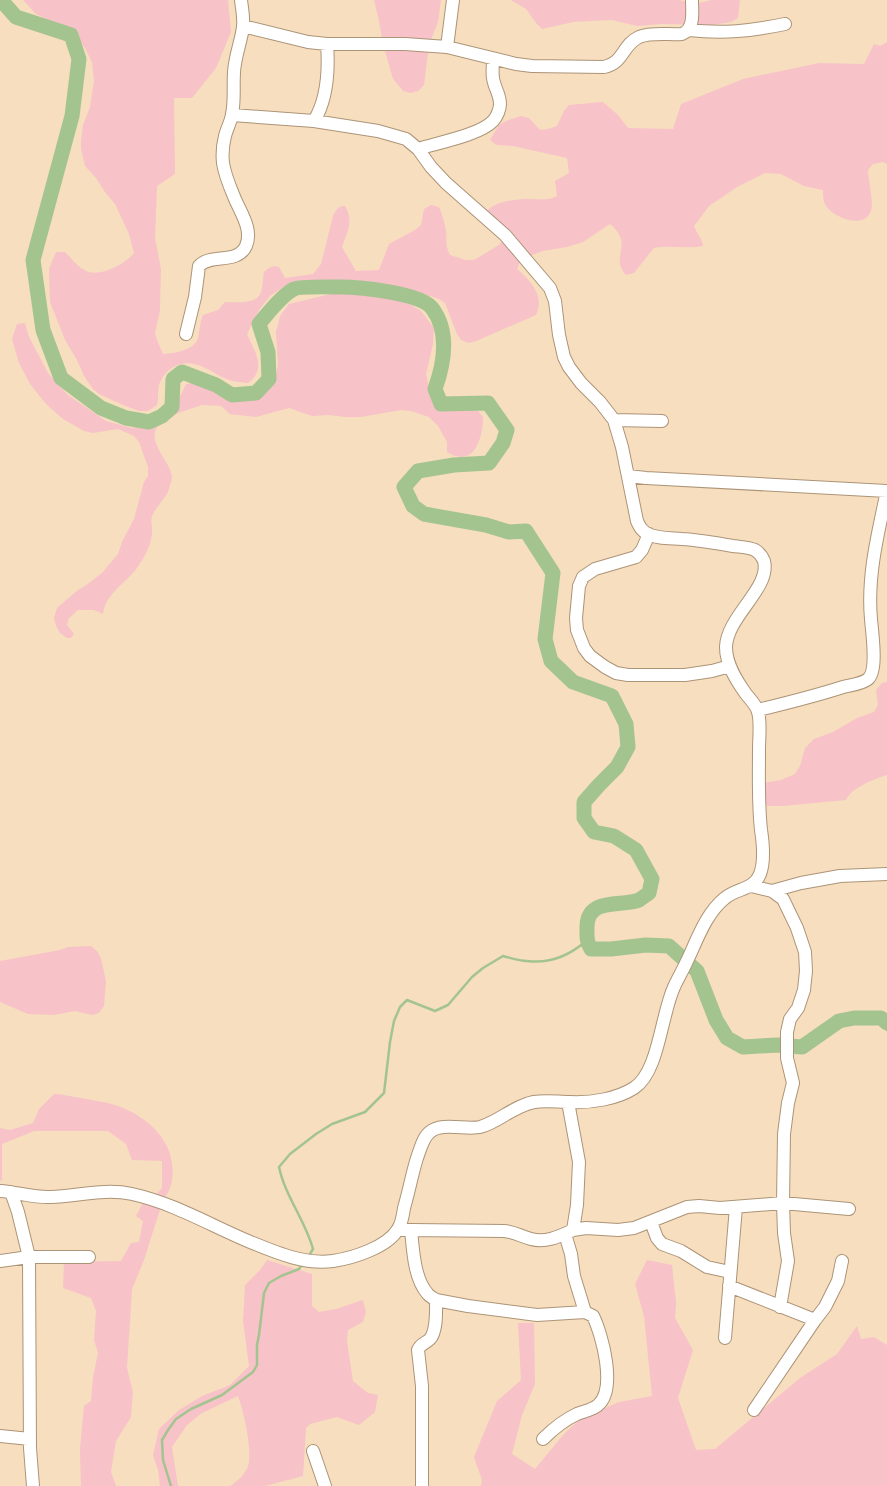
<svg xmlns="http://www.w3.org/2000/svg" width="887" height="1486" viewBox="0 0 887 1486" font-family="'Sofia Sans Condensed',sans-serif">
  <style>
    .green { fill: #f7c2c8 }
    .lines { fill: none; stroke-linecap: round; stroke-linejoin: round }
    .stream { stroke: #a4c48f; stroke-width: 2.5 }
    .river { stroke: #a4c48f; stroke-width: 15 }
    .minor-casing { stroke: #ac9477; stroke-width: 14 }
    .minor { stroke: #fff; stroke-width: 12 }
  </style>
  <rect width="100%" height="100%" fill="#f7debf"/>
  <path class="green" d="M23,0h205l3,32 -15,36 -24,30h-18l1,76 -18,12 -2,52 6,31 -1,42 -5,22 2,7 6,14c11,-1 31,-3 35,-16 2,-8 1,-13 5,-23l15,-5 7,-8c10,0 32,3 36,-10 2,-6 2,-14 3,-20 5,-4 8,-7 15,-5l6,11 28,-4 8,-10 12,-48c3,-6 5,-10 12,-10 9,14 2,27 -3,41l14,24 23,-1 10,-26 26,-14 6,-5 3,-16 7,-4 8,2c3,8 6,16 7,24 1,11 -1,14 4,24l16,5h8l25,-15 9,-14 -21,-20c9,-10 30,-12 42,-12 10,0 19,2 28,-3l-2,-15 14,-8 -2,-15 -54,-12 -17,-1 -6,-5 9,-15 7,-4 15,-5 8,2 11,12 8,-1 9,-3 7,-15 5,-6 34,-3 15,13 10,13 45,1 8,-25 62,-25 76,-16 45,1 10,-20 6,2 7,-4v122l-4,-2 -10,2 -5,6c0,11 7,34 2,43 -8,16 -37,4 -44,-7 -3,-5 -3,-10 -3,-16l-19,-4 -23,-12 -16,-1 -28,14 -28,19 -15,20c3,8 8,12 9,20 -16,3 -33,-1 -49,2l-20,25 -8,2c-17,-18 9,-30 -16,-51l-27,18 -16,5 -24,4 -22,8 -4,10c14,12 28,27 19,46l-60,26 -7,2 -8,-3 -4,-6 -12,-31 -6,-4 -25,-8 -59,-11 -33,2 -8,-2 -31,7 -13,9 -11,14 -12,24c8,18 20,35 1,49 -8,-1 -16,-1 -24,-5 -7,-3 -13,-8 -21,-11 -17,-8 -34,-3 -43,15 -3,7 -1,15 -3,23l-9,6h-9l-16,-6 -24,-11 -6,-5 -9,-13 -7,-16 -12,-20 -15,-38 -1,-33 7,-17h9c7,7 14,17 24,20 14,4 37,-9 45,-19l-5,-19 -14,-30 -10,-12 -9,-14 -11,-12 -4,-17v-8l2,-16 7,-18 4,-26 -2,-19 -7,-14 -13,-16 -36,-18z
    M374,0h67l-3,22 -9,23 -5,40 -6,6 -8,2 -7,-2 -10,-12 -10,-35 -4,-23z
    M511,0h168l16,4 16,-4h29l-2,18 -7,4 -19,3 -50,-1 -25,2 -25,-6 -39,2 -31,7 -6,-6 -10,-14z
    M339,292l38,1 17,3 14,7 13,8 13,17 -1,16 -7,30 4,19 3,8 11,10 27,-1 7,1 5,6c0,21 -9,52 -36,35v-10l-9,-16 -9,-9 -18,-6 -10,-1 -40,7h-16l-16,-2 -17,1 -23,-8 -33,9 -26,-3 -9,-8 -19,-1 -24,8 -21,14c-10,16 14,35 15,50 0,3 -1,5 -2,8 -2,12 -12,19 -17,29 -3,6 -1,10 -1,15 1,14 -8,29 -15,39 -12,16 -31,25 -34,46l-9,-4h-16l-9,8 -2,7 7,9 -3,4h-4l-7,-5 -4,-7 -2,-8 3,-10 21,-18 7,-4 17,-13 16,-19 4,-12 12,-23 10,-37 4,-6v-9l-9,-25 -5,-6 -16,-7 -25,4 -9,-2 -21,-12 -17,-15 -16,-20 -11,-21 -7,-24 5,-15 8,-1 4,14 19,36 20,22 38,26 26,7 22,-5 13,-8 8,-8 11,-23 8,-1 8,2 21,11 8,2 23,1 7,-2 6,-7 9,-17 2,-8 -2,-33 4,-16 9,-12z
    M887,682v93c-13,4 -36,13 -41,25l-63,6h-16l-5,-15 1,-8 18,-3 14,-6 5,-8 5,-18 9,-9 19,-7 24,-14 17,-6 4,-7 -2,-15 6,-7z
    M91,946l6,5 4,7 5,24 -2,24 -5,7 -7,2 -17,-4 -21,4 -26,-1 -28,-12v-41l60,-11 8,-3z
    M54,1094c10,0 18,3 27,4 9,2 18,3 27,5 29,7 60,29 64,60 2,14 0,26 -9,37l-19,60 -12,29 -5,79 6,24 -2,25 -15,24 -5,31 5,14h-35l-1,-38 4,-42 7,-5 2,-24 5,-24 -4,-13 2,-29 -5,-13 -28,-10 1,-26 57,-1 10,-18 8,-1 4,-21 -7,-5 8,-15 12,-6 6,-7v-27l-30,-1 -6,-16 -18,-13h-74l-32,13v36l-2,1v-53l10,2 23,-7 6,-14z
    M267,1260l45,14v32l7,6 17,-3 27,-9 3,12 -3,10 -15,8 -1,11 6,40 15,12 10,2 -3,17 -16,13 -22,-8 -27,7 -4,4 -3,48 -38,10h-35c8,-5 18,-14 19,-24 2,-18 -5,-49 -11,-66l-36,17 -15,12 -15,22 6,39h-18l-2,-16 -5,-15 6,-26 20,-19 23,-14 28,-11 19,-19 -6,-45 2,-36 15,-15z
    M647,1260l25,5 4,38 -1,15 18,32 -15,48 18,52 19,-1 85,-71 37,-24 20,-28 4,13 13,-2 13,8v141h-406l1,-6 -8,-23 23,-56 24,-21 -3,-57h16l1,61 -13,31 -10,39 23,15 28,-34 17,-16 39,-17 33,-6 -8,-80 -9,-32z"/>
  <g class="lines">
    <path class="stream" d="M881,1018l3,8 3,4
      M308,1257l5,-8c-8,-29 -28,-53 -34,-82l11,-13 26,-20 16,-10 33,-12 19,-19 6,-51 4,-21 6,-14 7,-7 28,11 13,-6 24,-28 11,-9 20,-12c8,2 16,5 24,5 23,3 43,-6 59,-20
      M171,1486l-8,-26 -1,-20 6,-10 8,-11 15,-10 31,-14 31,-23 4,-7v-20l2,-10 5,-42 5,-10 12,-7 18,-7 4,-6"/>
    <path class="river" d="M1,0l15,17 55,18 8,24 -7,57 -39,144 10,70 18,48 40,30 25,10 23,4 13,-6 10,-9 1,-28 9,-7 34,13 16,10 24,-2 13,-14 -1,-27 -9,-28c8,-10 24,-30 35,-35 7,-3 37,-2 46,-2 20,0 80,6 92,21 18,24 12,56 3,81l6,15 47,-1 19,27 -4,13 -14,20 -35,2 -36,6 -14,16 9,19 11,8 62,11 23,7 17,-1 27,42 -8,66 6,22 22,21 39,14 14,28 2,23 -11,20 -18,18 -15,17v16l10,14 20,4 22,14 16,29 -3,14c-3,2 -7,5 -10,7 -17,7 -51,-3 -52,26 0,9 -1,15 4,23h20l35,-4 23,1 28,25 19,49 11,18 16,9 34,-2 25,2 37,-26 15,-3h27l6,5"/>
    <g class="minor-casing">
      <path id="minor" d="M243,26l65,16 19,2h78l42,3 69,17 16,2 72,1c20,-4 18,-22 35,-30 12,-5 30,-2 43,-3 13,-5 10,-22 10,-34
        M689,30c34,4 62,1 96,-6
        M447,47l6,-47
        M314,121c14,-23 15,-51 13,-77
        M418,149c18,-6 62,-14 75,-28 4,-4 7,-12 7,-17 0,-10 -6,-17 -7,-26 -1,-6 0,-13 0,-19
        M186,334l9,-37 4,-31c12,-13 38,-1 47,-20 7,-16 -5,-33 -11,-47 -5,-12 -10,-23 -12,-36 -1,-9 0,-19 2,-27 2,-8 6,-14 7,-22 3,-14 1,-28 2,-42 1,-16 7,-30 9,-45 1,-9 -1,-18 -2,-27
        M614,420l48,1
        M628,476l18,2 241,13
        M649,534l-7,16 -6,7 -41,12 -12,8 -4,9 -3,32 1,12 7,18 6,8 15,11 11,6 12,2h57l27,-4 18,-5
        M758,710c29,-7 57,-14 85,-23 8,-2 19,-3 25,-8 10,-8 4,-47 3,-60 -4,-43 7,-86 16,-128
        M772,891l29,-8 39,-7 47,-2
        M568,1102l11,60 -2,43 -4,25 13,-2 32,2 16,-2 53,-21 12,-1 21,2 63,-5 1,-69 4,-31 5,-20 -6,-25v-26l3,-13 8,-11 6,-18 2,-19 -1,-19 -8,-24 -14,-29 -11,-8 -21,-5
        M0,1191c17,1 34,7 51,6 27,-1 54,-9 81,-3 41,9 78,31 116,47 27,11 56,24 85,20 20,-3 55,-14 65,-32 4,-6 5,-14 6,-21 5,-17 8,-34 13,-50 3,-8 6,-21 13,-26 11,-10 36,-2 50,-5 19,-5 33,-21 54,-25 12,-2 24,0 36,0 21,1 47,-3 64,-14 25,-16 27,-73 40,-101 4,-9 9,-17 13,-26 10,-21 19,-48 38,-63 12,-10 29,-8 35,-24 5,-13 3,-31 1,-44 -3,-27 -2,-54 -2,-81 0,-10 2,-28 -1,-37 -1,-6 -8,-13 -12,-18 -10,-14 -20,-30 -20,-47 1,-31 45,-59 38,-86 -2,-5 -4,-8 -9,-11 -7,-3 -15,-3 -22,-4 -17,-3 -34,-6 -51,-7 -11,-1 -26,0 -36,-6 -6,-4 -6,-6 -9,-12l-15,-74 -8,-27 -14,-18 -19,-19 -12,-16 -5,-10 -5,-22 -4,-34 -5,-13 -45,-53 -59,-52 -15,-16 -13,-18 -12,-10 -28,-8 -64,-10 -82,-6
        M11,1192l7,20 11,45 1,191 3,38
        M651,1222l6,16 5,6 19,7 26,16 23,5
        M398,1230h13c2,19 3,48 16,63 2,3 6,5 9,7 0,11 1,26 -4,36 -3,7 -11,6 -14,14l4,36v100
        M411,1230l93,1c11,1 16,5 27,8 14,4 27,-2 40,-8
        M0,1261l29,-4h60
        M729,1286l86,34
        M436,1300l32,6 69,9 48,-3
        M780,1307l8,-46 -4,-28 -1,-30 66,6
        M725,1338l11,-131
        M754,1410l61,-90 10,-13 13,-26 4,-20
        M0,1436l30,3
        M543,1439c10,-10 21,-19 34,-25 7,-3 16,-4 21,-9 19,-16 4,-71 -5,-89l-8,-4 -11,-36 -3,-22 -6,-20
        M313,1451l12,35"/>
    </g>
    <use href="#minor" class="minor"/>
  </g>
</svg>
